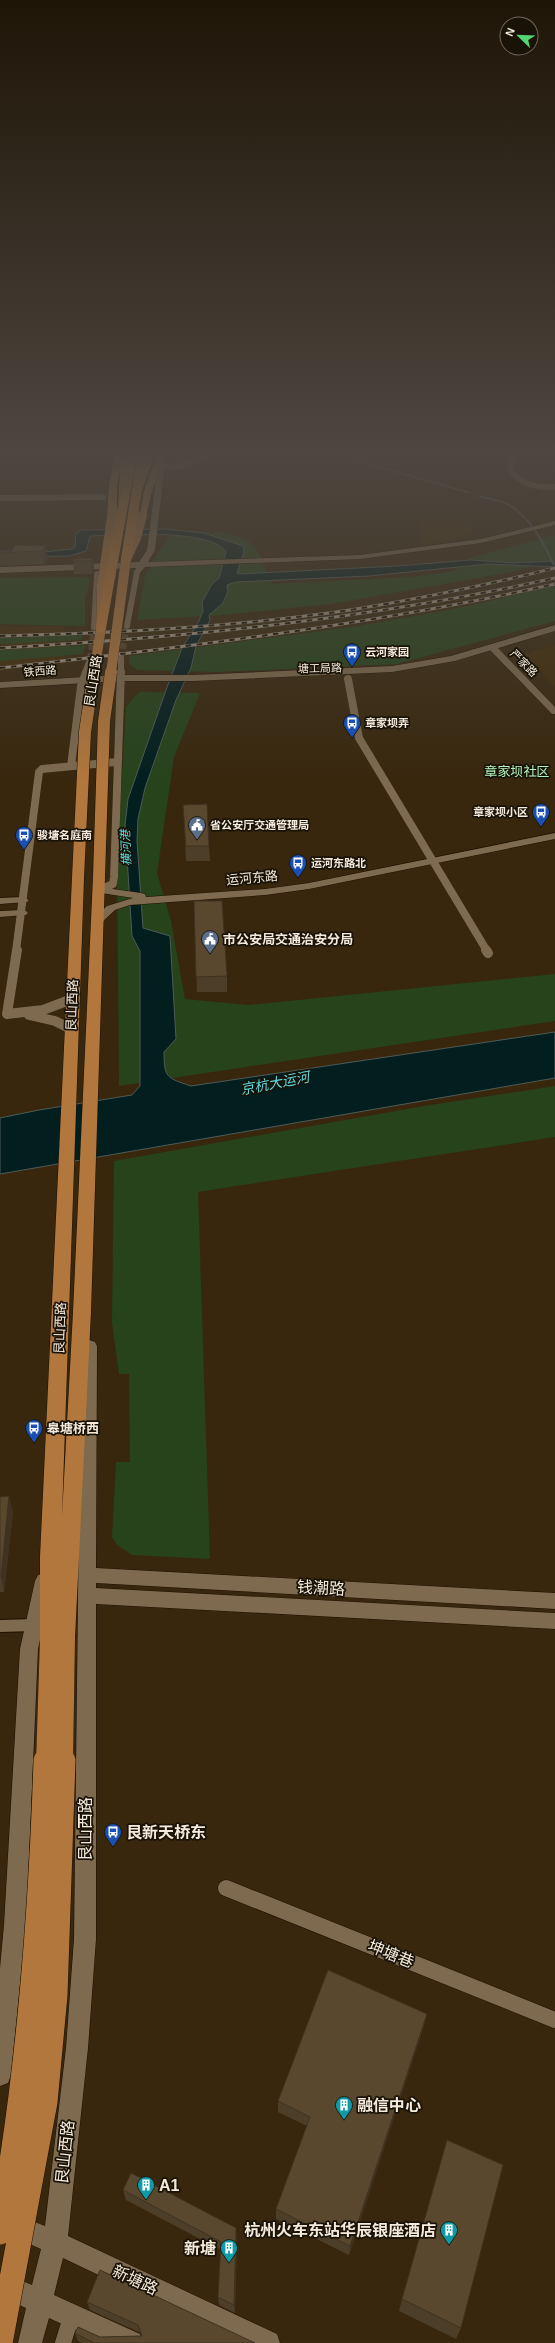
<svg xmlns="http://www.w3.org/2000/svg" width="555" height="2343" viewBox="0 0 555 2343" font-family="Helvetica,'Noto Sans SC',sans-serif">
  <style>
    .built { fill: #412c09 }
    .green { fill: #26431b }
    .water { fill: #031e1f; stroke: #4c5b57 }
    .lines { fill: none; stroke-linecap: round; stroke-linejoin: round }
    .stream { stroke: #4c5b57; stroke-width: 2 }
    .minor-tunnel { stroke: #54442c; stroke-width: 6; stroke-dasharray: 6 3; stroke-linecap: butt }
    .minor-far4-casing { stroke: #1f1000; stroke-width: 6 }
    .minor-far3-casing { stroke: #1f1000; stroke-width: 8 }
    .minor-far2-casing { stroke: #1f1000; stroke-width: 10 }
    .minor-far1-casing { stroke: #1f1000; stroke-width: 14 }
    .minor-casing { stroke: #1f1000; stroke-width: 17 }
    .tertiary-casing { stroke: #1f1000; stroke-width: 1 }
    .secondary-casing { stroke: #1f1000; stroke-width: 1 }
    .primary-casing { stroke: #1f1000; stroke-width: 1 }
    .trunk-casing { stroke: #1f1000; stroke-width: 1 }
    .minor-far4 { stroke: #7d6a4f; stroke-width: 6 }
    .minor-far3 { stroke: #7d6a4f; stroke-width: 8 }
    .minor-far2 { stroke: #7d6a4f; stroke-width: 10 }
    .minor-far1 { stroke: #7d6a4f; stroke-width: 12 }
    .minor { stroke: #7d6a4f; stroke-width: 16 }
    .tertiary { fill: #7d6a4f; fill-rule: evenodd }
    .secondary { fill: #7d6a4f; fill-rule: evenodd }
    .primary { fill: #b2773d; fill-rule: evenodd }
    .trunk { fill: #c47c37; fill-rule: evenodd }
    .rail-casing { stroke: #a69985; stroke-width: 3 }
    .rail { stroke: #191207; stroke-width: 2; stroke-dasharray: 5.5; stroke-linecap: butt }
    .primary-bridge-far3-casing { stroke: #1f1000; stroke-width: 10; stroke-linecap: butt }
    .primary-bridge-far2-casing { stroke: #1f1000; stroke-width: 13; stroke-linecap: butt }
    .primary-bridge-far1-casing { stroke: #1f1000; stroke-width: 20; stroke-linecap: butt }
    .primary-bridge-casing { stroke: #1f1000; stroke-width: 26; stroke-linecap: butt }
    .trunk-bridge-casing { stroke: #1f1000; stroke-width: 10; stroke-linecap: butt }
    .primary-bridge-far3 { stroke: #b2773d; stroke-width: 10 }
    .primary-bridge-far2 { stroke: #b2773d; stroke-width: 12 }
    .primary-bridge-far1 { stroke: #b2773d; stroke-width: 20 }
    .primary-bridge { stroke: #b2773d; stroke-width: 25 }
    .trunk-bridge { stroke: #c47c37; stroke-width: 10 }
    .wall { fill: #4d3e28 }
    .shaded-wall { fill: #3f3220 }
    .building { fill: #5a482e; stroke: #3f3220 }
    .labels { text-anchor: middle; dominant-baseline: central; stroke-width: 3.5; stroke-linejoin: round; paint-order: stroke }
    .far-poi-label { font-size: 11px; font-weight: bold; fill: #f5eadb; stroke: #191207; text-anchor: start }
    .far-street-label { font-size: 11px; fill: #f5eadb; stroke: #191207 }
    .far-water-label { font-size: 12px; font-style: italic; fill: #5cdbe1; stroke: #191207 }
    .street-label { font-size: 13px; fill: #f5eadb; stroke: #191207 }
    .far-quarter-label { font-size: 13px; fill: #b2f4bc; stroke: #191207 }
    .poi-label { font-size: 13px; font-weight: bold; fill: #f5eadb; stroke: #191207; text-anchor: start }
    .water-label { font-size: 14px; font-style: italic; fill: #5cdbe1; stroke: #191207 }
    .near-street-label { font-size: 16px; fill: #f5eadb; stroke: #191207 }
    .near-poi-label { font-size: 16px; font-weight: bold; fill: #f5eadb; stroke: #191207; text-anchor: start }
  </style>
  <rect width="100%" height="100%" fill="#38270d"/>
  <path class="built" d="M420,522l52,1 1,10 -6,5 -45,7z
    M64,626l3,37 -67,7v-43z
    M555,645v42l-30,-33z"/>
  <path class="green" d="M217,532c44,7 38,16 55,52l139,-7 44,-6 14,-13 86,-23v25l-44,12 -180,32 -109,11 -85,5 8,-44 23,-39z
    M82,577l8,2 -5,22v25l-85,-2v-46z
    M555,586v35l-158,43 -179,8 -81,-2 -8,-6v-8l230,-30 94,-17z
    M83,635l-1,5 -82,4v-6z
    M85,645l-2,9 -83,7v-11z
    M139,692l61,1 -26,64 -17,116 14,48 14,78 63,6 307,-31v47l-436,65 -2,-223 9,-156z
    M555,1086v51l-357,55 12,367 -78,-4 -15,-10 -5,-8 4,-75h14l-1,-88h-10l-7,-51 2,-162 310,-55z"/>
  <path class="water" d="M166,529l38,4 39,13 1,6 -7,21 2,1 158,-8 73,-6 45,3 40,-2v6l-67,-3 -119,12 -133,6 -9,3 1,6 -5,12 -14,12 1,5 -14,26 -5,22 -15,32 -31,88 -7,31 -1,22 6,87 27,8 6,103 -12,13c0,26 3,26 27,34l364,-54v46l-555,96v-56l39,-8 93,-15 8,-9v-135l-8,-15 -7,-111 3,-26 38,-109 16,-42 16,-25 5,-12 -1,-9 10,-18 7,-6 7,-26c-14,-24 -110,-17 -136,-16l-4,15 -17,5 -69,1v-6l44,1 28,-3 3,-2 1,-14 6,-3z"/>
  <g class="lines">
    <path class="stream" d="M338,455l132,38
      M479,496c10,3 21,4 30,9 19,10 36,39 44,59"/>
    <path class="minor-tunnel" d="M121,658l6,-32
      M90,659l4,-32"/>
    <g class="minor-far4-casing">
      <path id="minor-far4" d="M518,455l-7,7 -1,8c12,15 27,18 45,17
        M161,467l21,-1 25,-11
        M0,498l103,-1
        M127,626l10,-54
        M94,627l3,-53
        M85,673l5,-14
        M121,673v-15"/>
    </g>
    <g class="minor-far3-casing">
      <path id="minor-far3" d="M348,679l11,59 128,213
        M71,766l10,-80 5,-14
        M99,890l14,-6 1,-7 7,-205
        M16,951l23,-179 3,-3 74,-7"/>
    </g>
    <g class="minor-far2-casing">
      <path id="minor-far2" d="M17,950l-10,64 36,-4 29,-11
        M486,950l2,3
        M29,1015l26,6 16,8"/>
    </g>
    <g class="minor-far1-casing">
      <path id="minor-far1" d="M0,1626l34,-1"/>
    </g>
    <g class="minor-casing">
      <path id="minor" d="M226,1888l329,132
        M63,2343l9,-29"/>
    </g>
    <g class="tertiary-casing">
      <path id="tertiary" d="M490,646h6l59,61v7h-3l-62,-64z"/>
    </g>
    <g class="secondary-casing">
      <path id="secondary" d="M159,455h7l-11,95 -7,12 212,-7 121,-16 74,-18v4l-74,18 -121,16 -215,8 -7,8 -4,-3 2,-4 -136,5v-6l139,-5 8,-12z
        M555,625v6l-100,30 -63,11 -199,9h-73l-120,7v-6l120,-7h73l199,-9 59,-10z
        M555,833v6l-246,50 -44,6 -135,10 -15,5 -14,13h-8l-2,-2 16,-15 26,-8 -38,-6 -2,-2 2,-2 4,-1 42,6 4,1 1,3 119,-8 44,-6z
        M23,897l6,3 -2,2 -27,2v-6z
        M22,910l4,1 2,2 -2,2 -26,2v-6z
        M89,1340l6,2 2,4 -1,222 459,25v16l-459,-26v5l459,25v16l-459,-25v335l-8,109 -20,188 209,98 3,9h-39l-178,-85 -9,37 86,39 3,9h-40l-54,-25 -7,25h-24l8,-35 -26,-12v-22l4,-1 28,12 9,-36 -34,-15 -4,-8 4,-8 8,-4 30,12 21,-178 8,-109 7,-593 2,-4z
        M44,1573l6,2 3,6 -15,68 -12,276 -15,150 -3,8 -8,3v-118l4,-43 16,-276 15,-68 3,-6z"/>
    </g>
    <g class="primary-casing">
      <path id="primary" d="M115,455h8l-6,30v32l-5,3 -5,-3 2,-32z
        M157,455h8l-13,36 -6,25 -7,2 5,-27z
        M99,873l6,4 -14,435 -16,326 -3,7 -7,3 -7,-3 -8,4 -7,-3 -3,-7v-82l32,-679 6,-4 6,4 -22,638 11,-204 20,-435z"/>
    </g>
    <g class="trunk-casing">
      <path id="trunk" d="M121,455h8l-3,52 -4,3 -4,-3z
        M146,455h8l-14,42 -7,2 -1,-2z"/>
    </g>
    <use href="#minor-far4" class="minor-far4"/>
    <use href="#minor-far3" class="minor-far3"/>
    <use href="#minor-far2" class="minor-far2"/>
    <use href="#minor-far1" class="minor-far1"/>
    <use href="#minor" class="minor"/>
    <use href="#tertiary" class="tertiary"/>
    <use href="#secondary" class="secondary"/>
    <use href="#primary" class="primary"/>
    <use href="#trunk" class="trunk"/>
    <g class="rail-casing">
      <path id="rail" d="M0,636c117,-3 234,-9 350,-26 69,-11 137,-25 205,-42
        M0,648c188,-11 371,-29 555,-70
        M0,668c186,-21 372,-43 555,-84"/>
    </g>
    <use href="#rail" class="rail"/>
    <g class="primary-bridge-far3-casing">
      <path id="primary-bridge-far3" d="M94,673l7,-45 1,-43 10,-68
        M111,673l15,-114 10,-21 6,-22"/>
    </g>
    <g class="primary-bridge-far2-casing">
      <path id="primary-bridge-far2" d="M99,877l5,-156 7,-49
        M78,878l7,-146 9,-60"/>
    </g>
    <g class="primary-bridge-far1-casing">
      <path id="primary-bridge-far1" d="M46,1762l4,-123
        M63,1762l2,-124"/>
    </g>
    <g class="primary-bridge-casing">
      <path id="primary-bridge" d="M0,2232c29,-156 41,-313 46,-471
        M0,2343l45,-241 10,-107 8,-234"/>
    </g>
    <g class="trunk-bridge-casing">
      <path id="trunk-bridge" d="M126,559l16,-101
        M101,628l31,-173"/>
    </g>
    <use href="#primary-bridge-far3" class="primary-bridge-far3"/>
    <use href="#primary-bridge-far2" class="primary-bridge-far2"/>
    <use href="#primary-bridge-far1" class="primary-bridge-far1"/>
    <use href="#primary-bridge" class="primary-bridge"/>
    <use href="#trunk-bridge" class="trunk-bridge"/>
  </g>
  <path class="wall" d="M45,546l2,13 -3,5 -44,2v-14h11z
    M93,558l1,13 -1,3h-19l-1,-15z
    M184,820l25,26 1,15h-24z
    M194,901l33,75v16h-30z
    M0,1497l13,15 -9,80h-4z
    M427,2014l-3,12 -75,229 -73,-36v-10l31,-83 -29,-14v-11z
    M123,2190l114,47 -2,76 -16,-8 -1,-8 3,-47 -95,-50z
    M402,2299l59,29 -5,11 -57,-28z
    M87,2302l168,41h-172l-5,-2 -3,-8 25,4 42,-1 -1,-3 -51,-23z"/>
  <path class="shaded-wall" d="M45,546l2,13 -3,5 -1,-13z
    M93,558l1,13 -1,3 -2,-13z
    M9,1496l4,16 -9,80 -3,-15z
    M427,2014l-3,12 -75,229 1,-9z
    M236,2228l1,9 -2,76 -1,-8z"/>
  <path class="building" d="M15,545l30,1 -2,5 -43,2v-1h11z
    M93,558l-2,3h-18v-2z
    M207,804l2,42h-23l-3,-41z
    M194,901h28l5,75 -31,1z
    M9,1496l-8,81h-1v-80z
    M328,1970l99,44 -77,232 -74,-37 34,-92 -32,-16z
    M447,2140l56,25 -42,163 -59,-29z
    M131,2173l105,55 -2,77 -16,-8 3,-55 -98,-52z
    M100,2270l155,73h-161l-19,-10 3,-6 22,10 42,-1 -4,-11 -51,-23z"/>
  <linearGradient id="sky" x2="0" y2="1"><stop stop-color="#1f1507"/><stop offset="0.58" stop-color="#4d4740"/><stop offset="1" stop-color="#4d4740" stop-opacity="0"/></linearGradient>
  <rect width="555" height="783" fill="url(#sky)"/>
  <defs>
    <g id="bus-pin" transform="scale(0.9)"><path d="M0 17L-7.5 6A9.5 9.5 0 1 1 7.5 6Z" fill="#1a4fb4" stroke="#191207"/><path d="M-5-6H5V4H4V6H2V4H-2V6H-4V4H-5ZM-3.5-4V0h7V-4ZM-3.5 1.2v1.5H-2V1.2ZM2 1.2v1.5H3.5V1.2Z" fill="#fff"/></g>
    <g id="civic-pin" transform="scale(0.9)"><path d="M0 17L-7.5 6A9.5 9.5 0 1 1 7.5 6Z" fill="#5c6f8a" stroke="#191207"/><path d="M-.6-6.5H3V-4.5H.6V-3L4-1V1h2V6H-6V1h2V-1L-.6-3ZM-1.2 2.5V6h2.4V2.5Z" fill="#fff"/></g>
    <g id="building-pin" transform="scale(0.9)"><path d="M0 17L-7.5 6A9.5 9.5 0 1 1 7.5 6Z" fill="#0f9aa8" stroke="#191207"/><path d="M-4-6H4V6H1V3H-1V6H-4ZM-2.5-4.3h1.7v1.8h-1.7ZM.8-4.3h1.7v1.8H.8ZM-2.5-1h1.7V.8h-1.7ZM.8-1h1.7V.8H.8Z" fill="#fff"/></g>
  </defs>
  <g fill-rule="evenodd">
    <use href="#bus-pin" x="352" y="652"/>
    <use href="#bus-pin" x="352" y="723"/>
    <use href="#bus-pin" x="541" y="812"/>
    <use href="#civic-pin" x="197" y="825"/>
    <use href="#bus-pin" x="24" y="835"/>
    <use href="#bus-pin" x="298" y="863"/>
    <use href="#civic-pin" x="210" y="939"/>
    <use href="#bus-pin" x="34" y="1428"/>
    <use href="#bus-pin" x="113" y="1832"/>
    <use href="#building-pin" x="344" y="2105"/>
    <use href="#building-pin" x="146" y="2185"/>
    <use href="#building-pin" x="449" y="2230"/>
    <use href="#building-pin" x="229" y="2248"/>
  </g>
  <g class="labels">
    <g class="far-poi-label">
      <text x="365" y="652">云河家园</text>
      <text x="365" y="723">章家坝弄</text>
      <text x="528" y="812" text-anchor="end">章家坝小区</text>
      <text x="210" y="825">省公安厅交通管理局</text>
      <text x="37" y="835">骏塘名庭南</text>
      <text x="311" y="863">运河东路北</text>
    </g>
    <g class="far-street-label">
      <text transform="translate(524 663) rotate(45)">严家路</text>
      <text transform="translate(320 668) rotate(-1)">塘工局路</text>
      <text transform="translate(40 671) rotate(-4)">铁西路</text>
    </g>
    <g class="far-water-label">
      <text transform="translate(126 848) rotate(-92)">横河港</text>
    </g>
    <g class="street-label">
      <text transform="translate(93 681) rotate(-81)">艮山西路</text>
      <text transform="translate(252 878) rotate(-5)">运河东路</text>
      <text transform="translate(72 1005) rotate(-88)">艮山西路</text>
      <text transform="translate(60 1328) rotate(-88)">艮山西路</text>
    </g>
    <g class="far-quarter-label">
      <text x="517" y="771">章家坝社区</text>
    </g>
    <g class="poi-label">
      <text x="223" y="939">市公安局交通治安分局</text>
      <text x="47" y="1428">皋塘桥西</text>
    </g>
    <g class="water-label">
      <text transform="translate(275 1083) rotate(-11)">京杭大运河</text>
    </g>
    <g class="near-street-label">
      <text transform="translate(321 1588) rotate(3)">钱潮路</text>
      <text transform="translate(85 1829) rotate(-90)">艮山西路</text>
      <text transform="translate(391 1954) rotate(22)">坤塘巷</text>
      <text transform="translate(65 2152) rotate(-84)">艮山西路</text>
      <text transform="translate(135 2280) rotate(25)">新塘路</text>
    </g>
    <g class="near-poi-label">
      <text x="126" y="1832">艮新天桥东</text>
      <text x="357" y="2105">融信中心</text>
      <text x="159" y="2185">A1</text>
      <text x="436" y="2230" text-anchor="end">杭州火车东站华辰银座酒店</text>
      <text x="216" y="2248" text-anchor="end">新塘</text>
    </g>
  </g>
  <g transform="translate(519 36) rotate(293)"><circle r="19" fill="#191207" stroke="#71685c"/>
  <path d="M0-3L7 15L0 10L-7 15Z" fill="#52d673"/>
  <text y="-6" font-size="11" font-weight="bold" text-anchor="middle" fill="#f5eadb">N</text>
  </g>
</svg>
